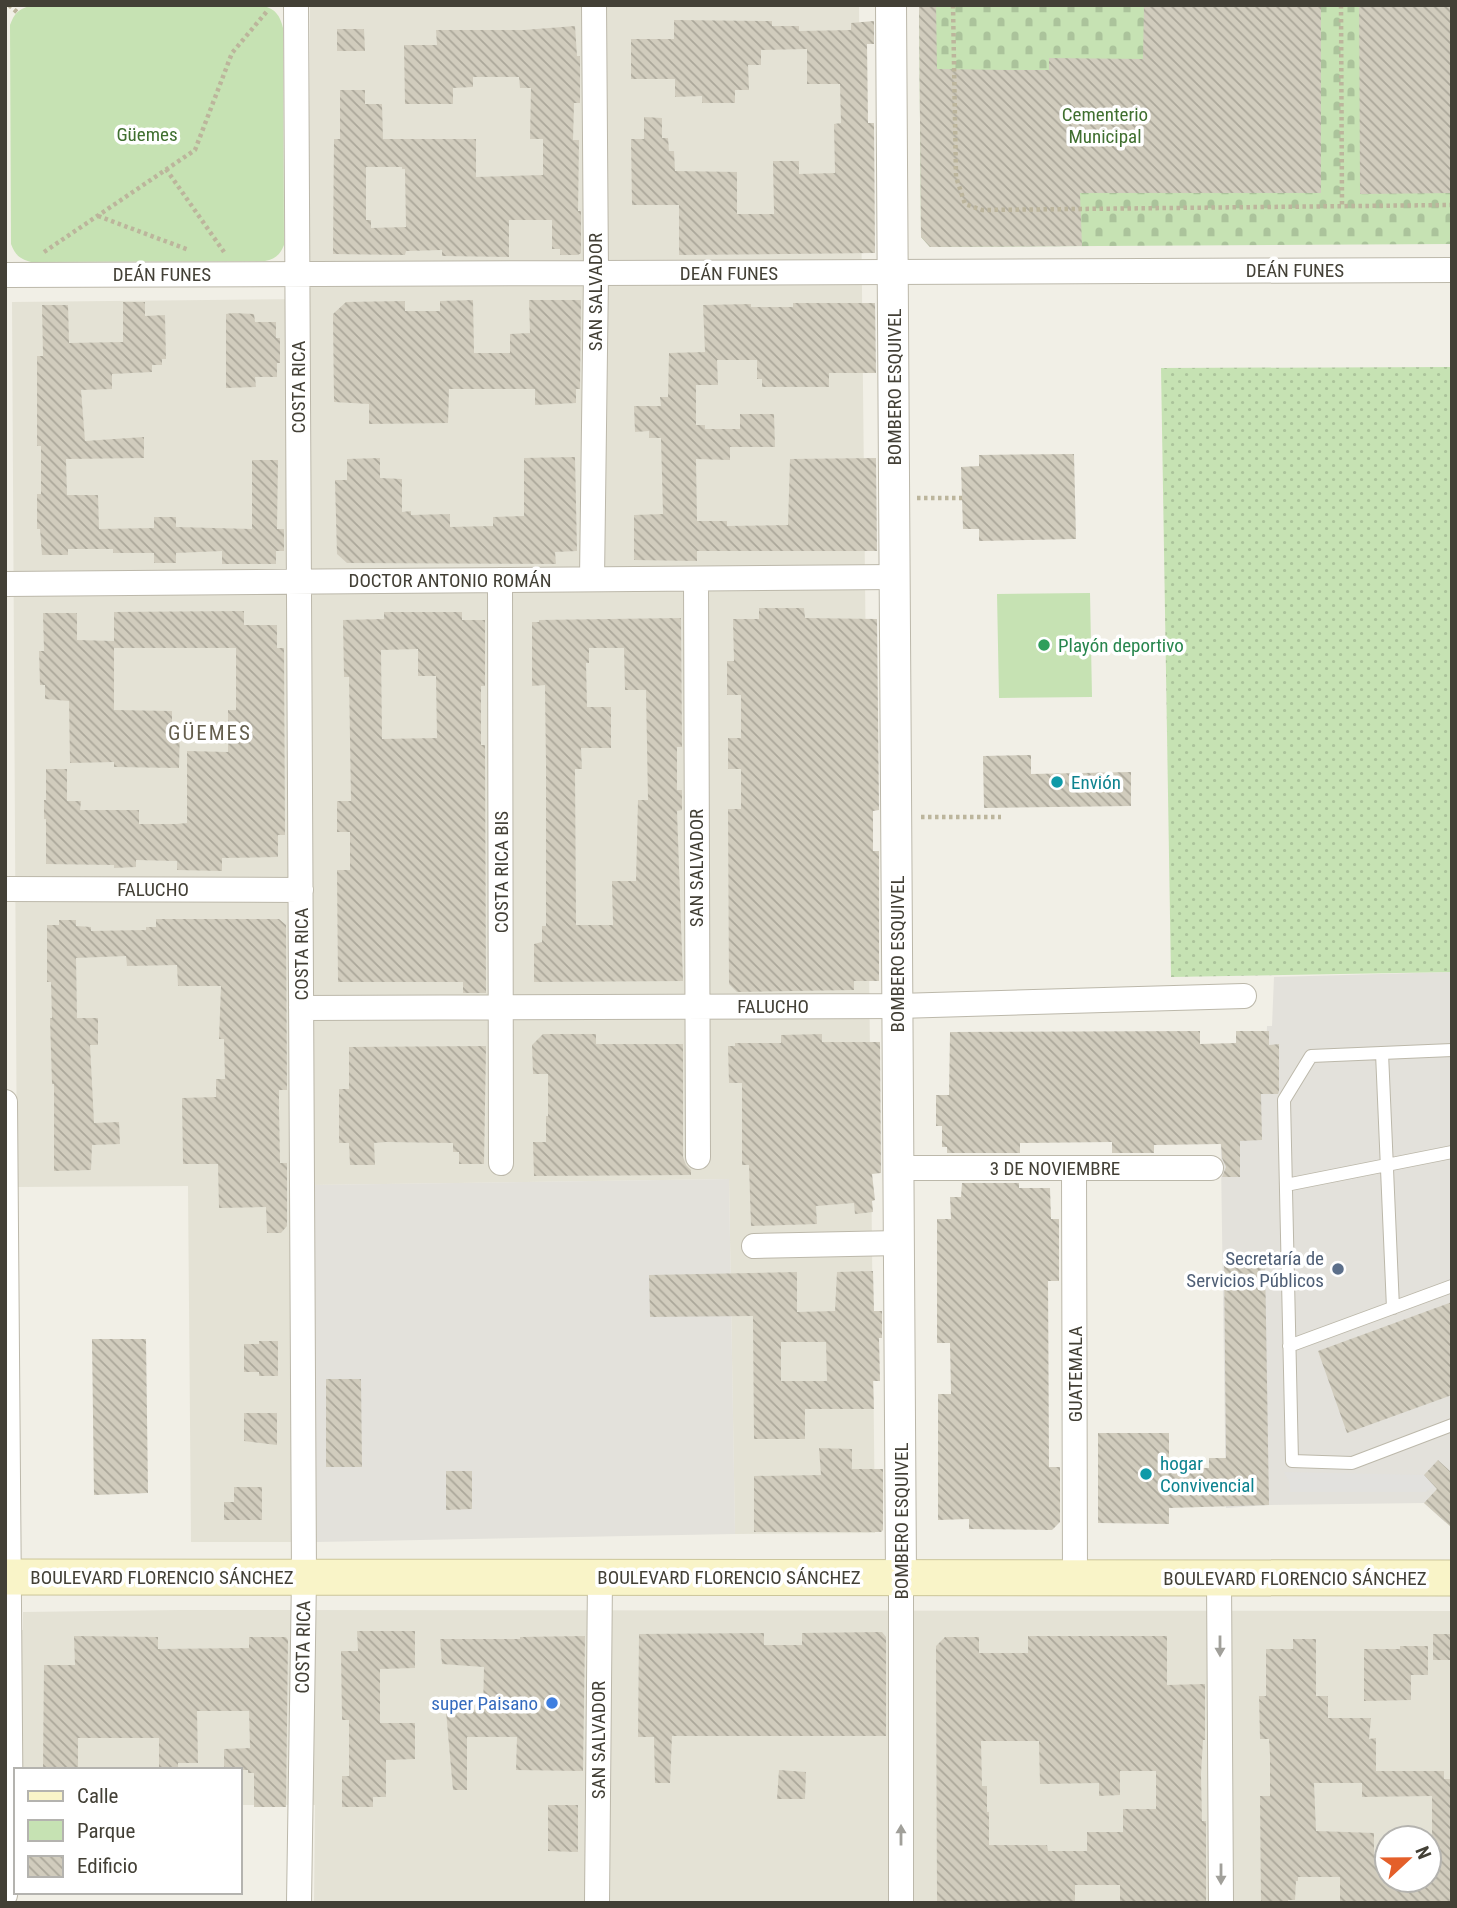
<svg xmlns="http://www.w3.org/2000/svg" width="1457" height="1908" viewBox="0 0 1457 1908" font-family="'Roboto Condensed',sans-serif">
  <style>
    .residential { fill: #e4e2d5; fill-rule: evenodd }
    .industrial { fill: #e3e1db }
    .grass { fill: url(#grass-dots) }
    .cemetery { fill: url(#cemetery-stones) }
    .green { fill: #c6e2b3 }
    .parking { fill: #e2e1de }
    .building { fill: url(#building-back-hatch); fill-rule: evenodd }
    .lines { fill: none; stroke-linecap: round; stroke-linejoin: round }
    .service-casing { stroke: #bcb8aa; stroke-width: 14 }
    .minor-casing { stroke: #bcb8aa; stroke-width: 26 }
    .tertiary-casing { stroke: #bcb8aa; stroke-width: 32 }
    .secondary-casing { stroke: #ccc69a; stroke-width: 37 }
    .path { stroke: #bcb59c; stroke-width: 4.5; stroke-dasharray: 3.5 3.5; stroke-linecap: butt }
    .service { stroke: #fff; stroke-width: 12 }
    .minor { stroke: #fff; stroke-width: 24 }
    .tertiary { stroke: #fff; stroke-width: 30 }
    .secondary { stroke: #f9f4c8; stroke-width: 35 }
    .oneway { fill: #a1a09a }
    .leisure-dot { fill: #2e9e5b; stroke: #fff; stroke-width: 2.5 }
    .culture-dot { fill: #0f9aa8; stroke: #fff; stroke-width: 2.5 }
    .service-dot { fill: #5c6f8a; stroke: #fff; stroke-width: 2.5 }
    .shop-dot { fill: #3f7fe0; stroke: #fff; stroke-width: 2.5 }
    .labels { text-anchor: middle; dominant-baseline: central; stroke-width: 7; stroke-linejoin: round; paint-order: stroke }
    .park-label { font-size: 19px; fill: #3f6f2f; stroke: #fff }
    .street-label { font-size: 19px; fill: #434036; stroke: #fff }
    .leisure-label { font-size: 19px; fill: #27864d; stroke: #fff; text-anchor: start }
    .culture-label { font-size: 19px; fill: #0d838f; stroke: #fff; text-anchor: start }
    .service-label { font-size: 19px; fill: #4e5e75; stroke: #fff; text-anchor: end }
    .shop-label { font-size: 19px; fill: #366cbe; stroke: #fff; text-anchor: end }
    .neighbourhood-label { font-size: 21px; letter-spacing: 2px; fill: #655f4e; stroke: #fff }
  </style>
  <defs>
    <pattern id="grass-dots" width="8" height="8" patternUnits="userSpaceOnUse" patternTransform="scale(1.75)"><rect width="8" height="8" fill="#c6e2b3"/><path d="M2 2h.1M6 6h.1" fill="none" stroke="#abc39b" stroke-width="1.8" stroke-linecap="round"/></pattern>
    <pattern id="cemetery-stones" width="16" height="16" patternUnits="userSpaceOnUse" patternTransform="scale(1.75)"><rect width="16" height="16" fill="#c6e2b3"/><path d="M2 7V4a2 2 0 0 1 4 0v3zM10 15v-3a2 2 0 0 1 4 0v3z" fill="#abc39b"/></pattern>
    <pattern id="building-back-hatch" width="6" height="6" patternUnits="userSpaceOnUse" patternTransform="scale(1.75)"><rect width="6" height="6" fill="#d1ccbd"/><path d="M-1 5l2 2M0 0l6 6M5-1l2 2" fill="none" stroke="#aba79a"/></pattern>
  </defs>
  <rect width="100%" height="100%" fill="#f1efe6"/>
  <path class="residential" d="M310,5h549l16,1528 -140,1 -6,-355 -416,6 4,357h-126l-3,-356 -171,1 -5,-885 296,-3z
    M180,1610l1272,1v292h-1138l1,-98h-75v-35h-224l-11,-140h18v-18zM1387,1838h42v42h-42z"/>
  <path class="industrial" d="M1452,972v550h-7l-21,-19 -155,2 -43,3 -6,-419 45,-1 2,-62h5l2,-49z
    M729,1179l6,355 -418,8 -5,-357z"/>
  <path class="grass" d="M1452,367v605l-281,5 -10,-609z"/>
  <path class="cemetery" d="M919,5h533v239l-522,3 -9,-10z"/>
  <path class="green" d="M30,6h233c13,3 17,10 20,22l1,217c-4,10 -9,14 -19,16l-234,1c-11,-3 -16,-7 -20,-18l-1,-219c4,-11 8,-16 20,-19z
    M1090,593l2,104 -93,1 -2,-104z"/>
  <path class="parking" d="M1284,1472l140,3 11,11 -9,6h-136v-9z"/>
  <path class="building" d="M919,5h17l1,64 70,1h42v-12l94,1 1,-54h177v188h-241l2,53 -152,1 -9,-10z
    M1359,5h93v188l-92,1z
    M674,20l98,1v5h27v5l52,-1v-7l23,-2v23h-7l1,79h6l1,130 -196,2v-50h-47l-1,-66h13v-22l18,1v20h6l1,13h5l1,20 62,1v42h37l-1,-53h26v13l36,-1 -1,-49 7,-1 -1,-39h-33v-35l-46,1v15h-13l1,25h-14v13h-33v-7l-27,1v-18h-44v-40h43z
    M575,26l2,30h3v47h-6l-1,37h6l-1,71h3v42l-3,2h-18v-6h-8v-29h-43v37l-67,-1v-6l-36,1 -1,4 -72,-1 1,-115h6v-49h25v14h17l1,35h93v38l67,-2v-36h-13l1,-51h-11l-1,-11h-46v10l-20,1v16h-48l-1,-59h33l-1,-15h88zM366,167h36v2h3l1,58 -35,1v-8h-5z
    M337,29h27l1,22h-28z
    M473,300l1,53h36v-19l20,-1 -1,-33h52l-1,89h-4v14l-41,2v-16h-86l-1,34 -79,1v-20l-35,-2 -1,-88 13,-12 59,-1v10h35v-10z
    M123,302h22v14l20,-1 1,44h-4v6h-10v7l-40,2v15l-31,1 4,51 59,-4v21l-78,1 1,36h31l1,34 55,-1v-11h22v10l76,2v-69h26l-1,69h7v22h-8v13h-54v-13l-46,2v10h-22v-10h-41v-4h-45v6h-26l-2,-26h-3v-35h4v-48h-4v-90h6l-1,-51h26l1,38 54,-1z
    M793,303h82l1,70h-47v14h-67v-8h-5v-19h-40l1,25h-22v40h9v4h35v-15h34l1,33h-45v13l-34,-1 1,62h30v5l61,-1 2,-66 86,-1 1,93h-180v10l-63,-1v-45l29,-1 -2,-76h-12v-7l-14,1 -1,-26h27l-1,-9h8l1,-44 36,-1 -2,-47 48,-1v3h42z
    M233,313l21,1 1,8h21v16h4v25h-3v14h-22l1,10 -30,1v-74z
    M1074,454l2,85 -97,2v-12h-16l-2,-62 18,-1v-11z
    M575,457l2,94 -22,1 1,12 -209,-1 -10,-9 -2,-74h12v-21l33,-1v20l22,1v33l9,-1v4l39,-1v13l43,-1v-9l31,-1v-58z
    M759,608h45l1,10 72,1 2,191 -6,1v40h6v130h-25v9l-117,2 -8,-8 -1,-175h13v-40h-13v-31h13v-43h-14v-34h7l-1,-42h26z
    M244,611v14h33v23h7l1,187h-7v22l-56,1v13l-45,-1v-9l-41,-1v7l-22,1v-3l-68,-1v-45h-2v-19h2v-31h21v32h14l-1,9h59v14h38l10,-1v-72l41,1v-42h8v-62h-122v-36z
    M384,612h78v8h23v66h-4v59h4l1,248h-23v-11h-125l-1,-112h13v-38h-13v-31h14l-2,-124h-5l-1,-57 41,-1zM418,649v27h18l1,62 -55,1 -1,-89z
    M43,613h34v27l37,1v69l58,1v16h8l-1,41 -65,-1v-5l-44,1 -1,-62 -24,-2v-14h-5l-1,-34h5z
    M681,618l1,129h-5v43h5v20l-5,1 6,170 -149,1v-38l8,-2v-16h4v-162l-1,-79 -13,1v-64h7v-2zM589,648h35l1,42h21l2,110h-10l-2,81h-24l1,44h-37l-1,-156h7l-1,-21h30v-41h-24l-1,-44h3z
    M1031,755v19l100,-2v34l-147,2 -1,-52z
    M156,919h123l7,6 1,165h-8v20l1,53h7v63l-6,7h-14l-1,-26 -47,1 -1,-44h-35l-1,-66 34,-1v-18h9l-1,-40h-5l2,-53h-43l-1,-21 -50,1 -1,-10 -50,2 1,60h21v27h-8l4,78 25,-1 1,22 -28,1 -1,25 -37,1v-87h-2l-2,-66h2l-1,-36h-4v-57h12v-5h17v6l15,1v4l55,-1v-3h10z
    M1200,1031v13l36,-1v-12h33v14l10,-1v47l-1,3h-17l1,46 -22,1v36h-18l4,-10 -4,-9 -1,-14 -67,1v8h-42v-11l-92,1v10h-73v-6h-5v-21h-6v-31h13l1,-63z
    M543,1034h53v10h87v113l3,8 5,5v5l-157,1 -1,-34h13v-26h2v-42h-15l-1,-29z
    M822,1034v8h58l1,131 -9,1 3,26 -3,1 1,11 -18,2 -1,-11 -38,3 1,18 -66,2 -2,-61h-7v-82h-13l-1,-37h7v-3h46v-8z
    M486,1046l-2,118h-25v-12h-6v-9l-67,-1 -12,1 1,22h-25l-1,-22h-10v-54h10v-42z
    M962,1183h57v5h31l1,31h8v62h-11l1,186h11v55l-8,8 -83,-1v-10l-31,1v-126h13l-1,-51h-13v-124h14l-1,-22h11z
    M1224,1258h41l4,247 -100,3v16l-71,-1v-90h71v35h40v-10h17z
    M873,1271l1,40h8v27h-3l1,43h-7l1,28h-69v30h-51l-1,-123 -103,1 -1,-42 148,-3v40l38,-1 2,-39zM781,1342h45l1,39h-46z
    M1452,1302v93l-105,38 -29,-82z
    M92,1339h54l2,154 -54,2z
    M259,1341h19v35h-19v-4h-15v-28h15z
    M326,1379h35l1,88h-36z
    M244,1413h33v32l-33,-4z
    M819,1448l33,1v20h31v61l-2,2h-127v-56l67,-1z
    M1438,1460l14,13v55l-28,-25 13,-14 -13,-14z
    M446,1471h26v38l-26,1z
    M234,1487h28v33h-38v-18h10z
    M357,1631h58v37l-35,1v54h35v36l-29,1v37h-13v10h-31v-31h7v-56h-7l-1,-69h17z
    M882,1632l4,5v99h-214l-2,47h-15l-1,-46h-16l1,-103 125,-1v12h38v-12z
    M1433,1634h19v26h-19z
    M74,1636l84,1v12l91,-1v-11h37l2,3 -2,167h-32v-34h-6v-3h-24v-21l26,-1 -1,-37h-52l1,52h-20v7h-19v-32h-81v32h-35l1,-105h31z
    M585,1636l-2,135 -67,-1 1,-33h-50v53h-14l-7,-79 3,-2 34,1 1,-43 -42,-3 -2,-25h80v-2z
    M1028,1636h139v49l38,-1v56h-2l-2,34 1,47h4v82h-86v-18h-45v17l-138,1 -1,-257 9,-9h34v16h49zM981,1741h58l1,43 59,-1v13l21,-1v-24h36v38h-33v23h-36v19h-39l-1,-6h-58v-33h-2v-26h-5z
    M1293,1639h23v57h12v22h43l-2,21 7,-1v33h68v8h8v124l-112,-2v-24h-42v4h-2l-1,19h-7v3h-27l-1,-107h10v-41l-1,-16h-9l-1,-43h7v-47h27zM1314,1783h48v14l70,-1v84h-45v-26h-13v-21l-58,-2z
    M1400,1646h28v29h-17v25l-47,1v-52h36z
    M779,1770l27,2 -1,27h-28z
    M548,1805h30v47l-30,-1z"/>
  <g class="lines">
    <g class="service-casing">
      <path id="service" d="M1452,1050l-141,6 -27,44 8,361 60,2 100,-38
        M1382,1053l11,255
        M1286,1185l166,-33
        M1289,1346l163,-60"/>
    </g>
    <g class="minor-casing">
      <path id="minor" d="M296,5l8,1572 -5,326
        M5,275l1447,-5
        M592,579l4,-305 -2,-269
        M696,579l2,578
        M500,580l1,583
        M5,584l891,-7
        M5,889l296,1
        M301,1008l597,-2 346,-10
        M5,1102l6,755 -6,38
        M899,1168h312
        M1074,1168l1,412
        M754,1246l145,-3
        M1219,1578l2,325
        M597,1903l3,-326
        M901,1903v-325"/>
    </g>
    <g class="tertiary-casing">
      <path id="tertiary" d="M891,5l10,1573"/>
    </g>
    <g class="secondary-casing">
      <path id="secondary" d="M5,1577l1447,1"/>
    </g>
    <path class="path" d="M9,5l10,9
      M953,5l3,172 9,27 17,6 470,-5
      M1341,5l1,202
      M166,169l58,83
      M98,216l91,34
      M44,252l151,-102 37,-97 36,-43
      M917,498h45
      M921,817h80"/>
    <use href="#service" class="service"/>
    <use href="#minor" class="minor"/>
    <use href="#tertiary" class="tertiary"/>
    <use href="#secondary" class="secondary"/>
  </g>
  <defs><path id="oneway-solid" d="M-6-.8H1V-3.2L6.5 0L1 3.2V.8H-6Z" transform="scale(1.75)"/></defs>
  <g class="oneway">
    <use href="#oneway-solid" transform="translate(1220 1646) rotate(90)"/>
    <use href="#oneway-solid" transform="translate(901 1835) rotate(-90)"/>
    <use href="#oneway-solid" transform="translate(1221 1874) rotate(90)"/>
  </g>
  <circle class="leisure-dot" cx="1044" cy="645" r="7"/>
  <g class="culture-dot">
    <circle cx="1057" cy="782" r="7"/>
    <circle cx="1146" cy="1474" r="7"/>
  </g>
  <circle class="service-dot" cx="1338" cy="1269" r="7"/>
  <circle class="shop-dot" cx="552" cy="1703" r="7"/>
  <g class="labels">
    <g class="park-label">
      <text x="1105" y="114">Cementerio<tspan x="1105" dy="22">Municipal</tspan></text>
      <text x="147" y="134">Güemes</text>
    </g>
    <g class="street-label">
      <text x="1295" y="270">DEÁN FUNES</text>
      <text x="729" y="273">DEÁN FUNES</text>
      <text x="162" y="274">DEÁN FUNES</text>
      <text transform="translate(595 292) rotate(-90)">SAN SALVADOR</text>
      <text transform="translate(298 387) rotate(-90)">COSTA RICA</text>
      <text transform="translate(894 387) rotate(-90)">BOMBERO ESQUIVEL</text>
      <text x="450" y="580">DOCTOR ANTONIO ROMÁN</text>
      <text transform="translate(696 868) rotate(-90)">SAN SALVADOR</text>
      <text transform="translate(501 872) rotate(-90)">COSTA RICA BIS</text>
      <text x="153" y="889">FALUCHO</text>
      <text transform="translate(301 954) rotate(-90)">COSTA RICA</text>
      <text transform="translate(897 954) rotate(-90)">BOMBERO ESQUIVEL</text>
      <text x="773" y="1006">FALUCHO</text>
      <text x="1055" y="1168">3 DE NOVIEMBRE</text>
      <text transform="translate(1075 1374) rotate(-90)">GUATEMALA</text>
      <text transform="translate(901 1521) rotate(-90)">BOMBERO ESQUIVEL</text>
      <text x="162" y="1577">BOULEVARD FLORENCIO SÁNCHEZ</text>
      <text x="729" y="1577">BOULEVARD FLORENCIO SÁNCHEZ</text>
      <text x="1295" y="1578">BOULEVARD FLORENCIO SÁNCHEZ</text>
      <text transform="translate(303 1647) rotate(-89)">COSTA RICA</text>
      <text transform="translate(598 1740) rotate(-90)">SAN SALVADOR</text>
    </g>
    <g class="leisure-label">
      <text x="1058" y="645">Playón deportivo</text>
    </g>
    <g class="culture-label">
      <text x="1071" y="782">Envión</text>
      <text x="1160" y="1463">hogar<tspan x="1160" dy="22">Convivencial</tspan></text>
    </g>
    <g class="service-label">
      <text x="1324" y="1258">Secretaría de<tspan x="1324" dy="22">Servicios Públicos</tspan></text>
    </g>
    <g class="shop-label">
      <text x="538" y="1703">super Paisano</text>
    </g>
    <g class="neighbourhood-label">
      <text x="210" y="733">GÜEMES</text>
    </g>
  </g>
  <rect width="1457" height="1908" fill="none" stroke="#434036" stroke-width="14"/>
  <rect x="14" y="1768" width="228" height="126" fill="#ffffff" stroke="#b4b3af" stroke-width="2"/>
  <rect x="28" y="1791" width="35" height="10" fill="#f9f4c8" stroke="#b4b3af" stroke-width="2"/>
  <text x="77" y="1803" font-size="21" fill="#434036">Calle</text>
  <rect x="28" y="1820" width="35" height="21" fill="#c6e2b3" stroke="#b4b3af" stroke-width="2"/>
  <text x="77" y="1838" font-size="21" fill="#434036">Parque</text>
  <rect x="28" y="1856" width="35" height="21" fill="url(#building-back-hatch)" stroke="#b4b3af" stroke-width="2"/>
  <text x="77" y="1873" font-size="21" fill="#434036">Edificio</text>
  <g transform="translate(1408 1859) rotate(68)"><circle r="33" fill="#ffffff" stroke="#b4b3af" stroke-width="2"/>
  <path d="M0-5L12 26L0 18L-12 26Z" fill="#e45f2a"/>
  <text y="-10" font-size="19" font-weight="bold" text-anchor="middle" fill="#434036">N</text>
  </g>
</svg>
